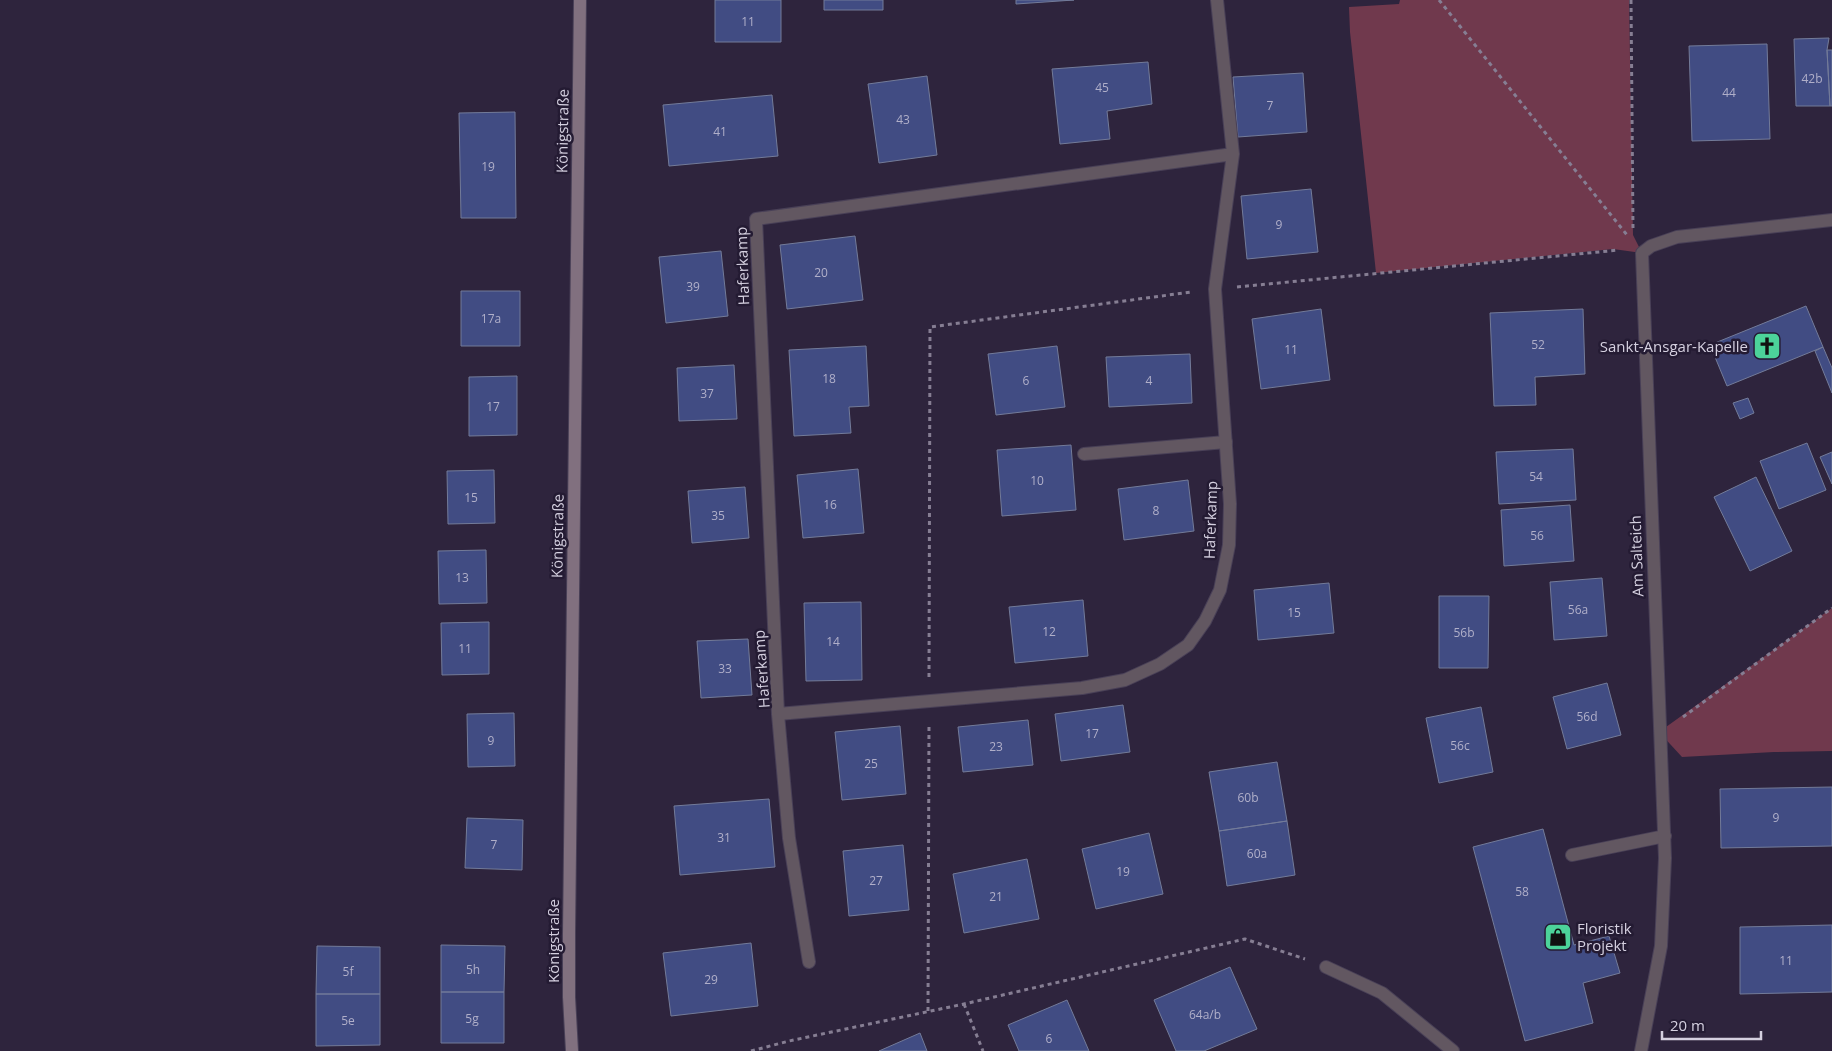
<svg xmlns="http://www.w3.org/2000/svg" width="1832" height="1051" viewBox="0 0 1832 1051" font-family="'Open Sans',sans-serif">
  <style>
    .green { fill: #70394d }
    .building { fill: #414c83; stroke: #737b99 }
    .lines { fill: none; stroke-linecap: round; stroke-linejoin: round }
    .service-casing { stroke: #494057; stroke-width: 14 }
    .minor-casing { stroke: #494057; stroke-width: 14 }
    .secondary-casing { stroke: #494057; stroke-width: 14 }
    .path { stroke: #867e93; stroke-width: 3; stroke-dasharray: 4 4; stroke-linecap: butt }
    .service { stroke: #625761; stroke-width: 12 }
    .minor { stroke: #625761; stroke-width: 12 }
    .secondary { stroke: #81707f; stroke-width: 12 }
    .labels { text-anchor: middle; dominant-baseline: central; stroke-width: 5; stroke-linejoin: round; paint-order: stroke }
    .number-label { font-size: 12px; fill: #b0afc9 }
    .street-label { font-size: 15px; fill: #d5d0e0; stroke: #241b33 }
    .poi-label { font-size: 15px; fill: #d5d0e0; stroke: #241b33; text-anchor: end }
  </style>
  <rect width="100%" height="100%" fill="#2e243d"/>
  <path class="green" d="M1400,0h229l4,235 9,18 -29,-4 -237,24 -26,-241 -1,-25 50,-3z
    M1832,608v143l-58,1 -92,5 -23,-25z"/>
  <path class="building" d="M715,0h66v42h-66z
    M824,0h59v10h-59z
    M1016,0h58l-58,4z
    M1829,38l-2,12 3,56h-34l-2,-67z
    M1767,44l3,95 -78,2 -3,-95z
    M1827,50h5v56h-2z
    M1148,62l4,42 -45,7 3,28 -50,5 -8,-75z
    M1303,73l4,59 -69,5 -5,-60z
    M927,76l10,79 -58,8 -11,-79z
    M772,95l6,61 -109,10 -6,-61z
    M515,112l1,106h-55l-2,-105z
    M1311,189l7,63 -71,7 -6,-63z
    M855,236l8,64 -76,9 -7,-64z
    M721,251l7,65 -62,7 -7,-66z
    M461,291h59v55h-59z
    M1806,306l17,41 -96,39 -17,-41z
    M1321,309l9,71 -69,9 -9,-70z
    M1583,309l2,65 -50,3 1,28 -42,1 -4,-93z
    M866,346l3,60 -20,1 2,26 -57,3 -5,-86z
    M1057,346l8,61 -69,8 -8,-61z
    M1823,347l9,21v25l-17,-42z
    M1190,354l2,49 -83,4 -3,-50z
    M734,365l3,54 -58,2 -2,-53z
    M517,376v59l-48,1v-59z
    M1748,398l6,15 -14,6 -7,-16z
    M1807,443l19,47 -47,19 -19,-48z
    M1071,445l5,65 -74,6 -5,-66z
    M1573,449l3,51 -77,4 -3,-52z
    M1832,452v32l-12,-27z
    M858,469l6,64 -61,5 -6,-63z
    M494,470l1,53 -47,1 -1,-53z
    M1756,477l36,74 -42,20 -36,-74z
    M1188,480l6,51 -70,9 -6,-51z
    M745,487l4,51 -57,5 -4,-52z
    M1570,505l4,56 -70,5 -3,-56z
    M486,550l1,53 -48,1 -1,-53z
    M1602,578l5,58 -53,4 -4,-58z
    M1329,583l5,50 -76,7 -4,-50z
    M1439,596h50l-1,72h-49z
    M1083,600l5,56 -73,7 -6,-56z
    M861,602l1,78 -56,1 -2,-78z
    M489,622v52l-47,1 -1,-52z
    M748,639l4,56 -51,3 -4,-57z
    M1607,683l14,52 -54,14 -14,-52z
    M1123,705l7,47 -69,9 -6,-47z
    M1481,707l12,65 -54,11 -13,-65z
    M514,713l1,53 -47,1 -1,-53z
    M1028,720l5,45 -70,7 -5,-45z
    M900,726l6,68 -64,6 -7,-68z
    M1277,762l10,59 -68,10 -10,-59z
    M1832,787v59l-111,2 -1,-59z
    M769,799l6,68 -95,8 -6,-69z
    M467,818l56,2 -1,50 -57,-2z
    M1287,821l8,54 -68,11 -8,-55z
    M1543,829l31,116 35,-9 11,37 -37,10 10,40 -68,18 -52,-194z
    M1149,833l14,61 -67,15 -14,-60z
    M903,845l6,65 -60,6 -6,-65z
    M1027,859l12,60 -75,14 -11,-59z
    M1832,925v67l-92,2v-67z
    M751,943l7,63 -87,10 -8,-63z
    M441,945l64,1 -1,46h-63z
    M317,946l63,1v47h-64z
    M1230,967l27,62 -53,22h-28l-22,-51z
    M441,992h63v51h-63z
    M316,994h64v51l-64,1z
    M1067,1000l22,51h-70l-11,-26z
    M920,1033l7,18h-48z"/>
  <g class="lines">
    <g class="service-casing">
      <path id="service" d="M1084,454l142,-12
        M1572,855l93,-19"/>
    </g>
    <g class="minor-casing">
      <path id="minor" d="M1217,0l16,154
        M1233,154l-18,135 15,215 -1,41 -9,45 -15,31 -17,24 -28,19 -35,16 -43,8 -304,26 -22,-495z
        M778,714l11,124 20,124
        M1326,967l56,26 71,58
        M1641,1051l20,-105 4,-88 -23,-605 9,-7 26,-9 155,-17"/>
    </g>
    <g class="secondary-casing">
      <path id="secondary" d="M572,1051l-3,-54v-63l11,-934"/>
    </g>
    <path class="path" d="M1439,0l188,235
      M1631,0l2,229
      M1237,287l382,-37
      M929,677l1,-350 261,-35
      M1683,717l149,-109
      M964,1004l19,47
      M928,1011l1,-287
      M751,1051l38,-10 175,-37 281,-65 60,20"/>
    <use href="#service" class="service"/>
    <use href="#minor" class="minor"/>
    <use href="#secondary" class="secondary"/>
  </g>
  <defs>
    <g id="church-square" transform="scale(1.4375)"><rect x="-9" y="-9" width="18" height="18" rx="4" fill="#4cd39a" stroke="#241b33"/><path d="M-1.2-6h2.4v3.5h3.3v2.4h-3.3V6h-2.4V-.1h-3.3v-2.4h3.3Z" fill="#111"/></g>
    <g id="shop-square" transform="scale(1.4375)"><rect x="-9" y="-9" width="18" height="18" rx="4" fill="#4cd39a" stroke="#241b33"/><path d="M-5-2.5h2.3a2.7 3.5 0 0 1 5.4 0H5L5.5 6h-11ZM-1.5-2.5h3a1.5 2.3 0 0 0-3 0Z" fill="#111"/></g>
  </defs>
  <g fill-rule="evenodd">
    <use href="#church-square" x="1767" y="346"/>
    <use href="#shop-square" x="1558" y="937"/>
  </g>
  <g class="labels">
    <g class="number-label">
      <text x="748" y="21">11</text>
      <text x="1812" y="78">42b</text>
      <text x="1102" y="87">45</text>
      <text x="1729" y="92">44</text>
      <text x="1270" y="105">7</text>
      <text x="903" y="119">43</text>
      <text x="720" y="131">41</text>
      <text x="488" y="166">19</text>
      <text x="1279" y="224">9</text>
      <text x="821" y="272">20</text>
      <text x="693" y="286">39</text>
      <text x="491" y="318">17a</text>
      <text x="1538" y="344">52</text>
      <text x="1291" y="349">11</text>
      <text x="829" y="378">18</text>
      <text x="1026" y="380">6</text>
      <text x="1149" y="380">4</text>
      <text x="707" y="393">37</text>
      <text x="493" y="406">17</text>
      <text x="1536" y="476">54</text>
      <text x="1037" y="480">10</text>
      <text x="471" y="497">15</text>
      <text x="830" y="504">16</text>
      <text x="1156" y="510">8</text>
      <text x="718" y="515">35</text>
      <text x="1537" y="535">56</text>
      <text x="462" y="577">13</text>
      <text x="1578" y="609">56a</text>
      <text x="1294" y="612">15</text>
      <text x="1049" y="631">12</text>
      <text x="1464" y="632">56b</text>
      <text x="833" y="641">14</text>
      <text x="465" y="648">11</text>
      <text x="725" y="668">33</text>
      <text x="1587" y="716">56d</text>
      <text x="1092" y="733">17</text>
      <text x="491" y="740">9</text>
      <text x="1460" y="745">56c</text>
      <text x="996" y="746">23</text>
      <text x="871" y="763">25</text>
      <text x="1248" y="797">60b</text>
      <text x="1776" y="817">9</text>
      <text x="724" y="837">31</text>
      <text x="494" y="844">7</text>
      <text x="1257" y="853">60a</text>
      <text x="1123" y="871">19</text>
      <text x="876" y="880">27</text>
      <text x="1522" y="891">58</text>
      <text x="996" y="896">21</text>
      <text x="1786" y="960">11</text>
      <text x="473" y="969">5h</text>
      <text x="348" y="971">5f</text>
      <text x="711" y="979">29</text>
      <text x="1205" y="1014">64a/b</text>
      <text x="472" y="1018">5g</text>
      <text x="348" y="1020">5e</text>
      <text x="1049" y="1038">6</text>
    </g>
    <g class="street-label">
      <text transform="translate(562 131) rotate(-89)">Königstraße</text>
      <text transform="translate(742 266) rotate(-92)">Haferkamp</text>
      <text transform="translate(1210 520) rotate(-88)">Haferkamp</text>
      <text transform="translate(557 536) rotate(-89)">Königstraße</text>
      <text transform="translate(1636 556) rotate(-92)">Am Salteich</text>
      <text transform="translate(761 669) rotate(-94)">Haferkamp</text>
      <text transform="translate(553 941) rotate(-90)">Königstraße</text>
    </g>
    <g class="poi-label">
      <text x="1748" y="346">Sankt-Ansgar-Kapelle</text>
      <text x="1577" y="928" text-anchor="start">Floristik<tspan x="1577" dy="17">Projekt</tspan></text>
    </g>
  </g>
  <path d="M1662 1031v8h99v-8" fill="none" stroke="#d5d0e0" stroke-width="2.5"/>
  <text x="1670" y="1031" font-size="15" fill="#d5d0e0" stroke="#241b33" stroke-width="4" paint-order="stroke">20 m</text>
</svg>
